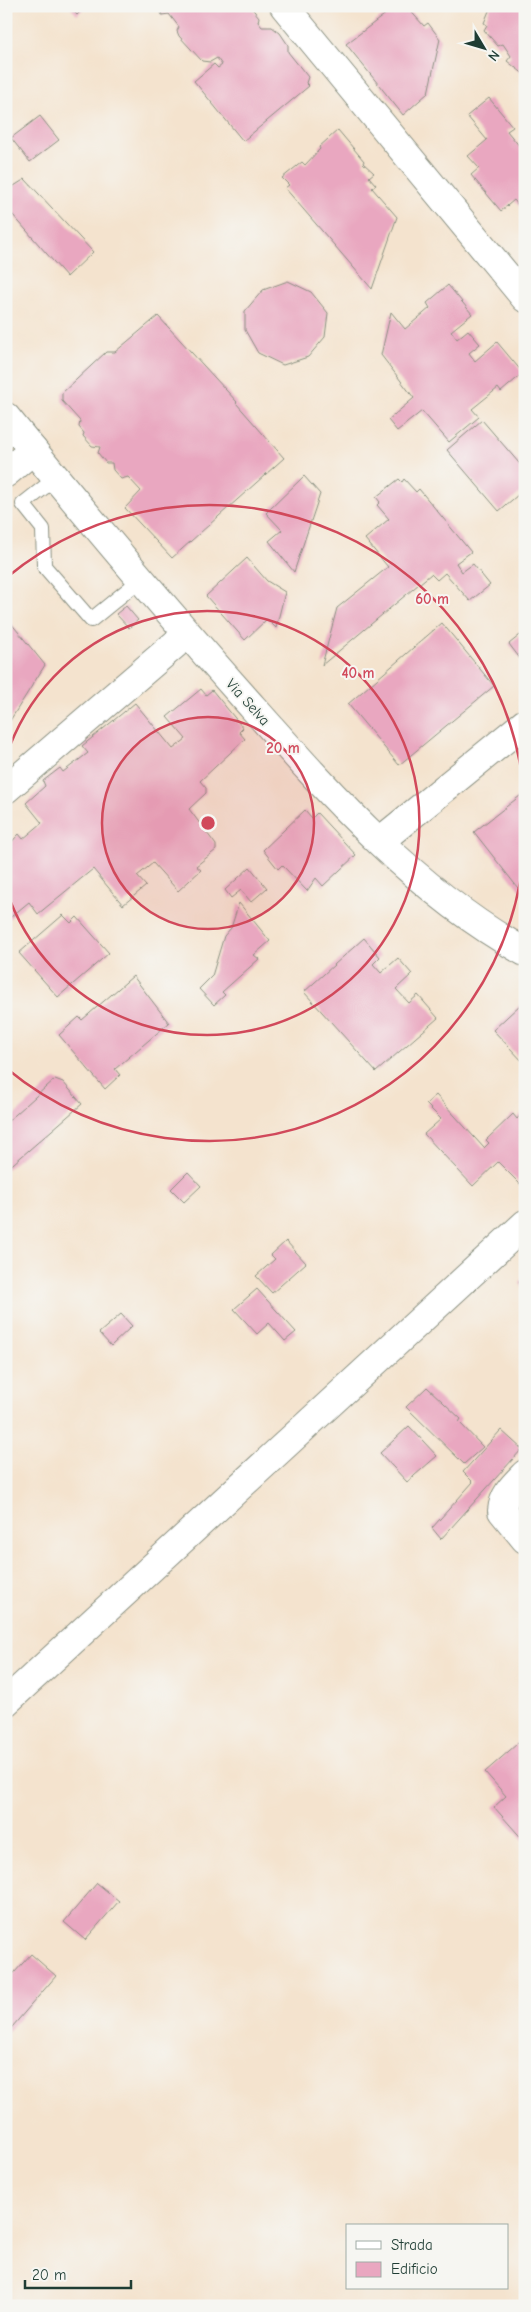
<svg xmlns="http://www.w3.org/2000/svg" width="531" height="2312" viewBox="0 0 531 2312" font-family="'Comic Neue',sans-serif">
  <style>
    .building { fill: #e9a7c0 }
    .lines { fill: none; stroke-linecap: round; stroke-linejoin: round }
    .service-casing { stroke: #8a9081; stroke-width: 16 }
    .minor-casing { stroke: #8a9081; stroke-width: 30 }
    .tertiary-casing { stroke: #8a9081; stroke-width: 30 }
    .service { stroke: #fff; stroke-width: 14 }
    .minor { stroke: #fff; stroke-width: 28 }
    .tertiary { stroke: #fff; stroke-width: 28 }
    .ring { fill: none; stroke: #d1495b; stroke-width: 2.5 }
    .labels { text-anchor: middle; dominant-baseline: central; stroke-width: 4; stroke-linejoin: round; paint-order: stroke }
    .street-label { font-size: 15px; fill: #1f3d34; stroke: #f6f6f2 }
    .centre { fill: #d1495b; stroke: #f6f6f2; stroke-width: 2.5 }
    .ring-label { font-size: 15px; text-anchor: middle; font-weight: bold; fill: #d1495b; stroke: #f6f6f2; stroke-width: 4; stroke-linejoin: round; paint-order: stroke }
  </style>
  <rect width="100%" height="100%" fill="#f6f6f2"/>
  <filter id="ink" filterUnits="userSpaceOnUse"><feTurbulence type="fractalNoise" baseFrequency=".02" numOctaves="2"/><feDisplacementMap in="SourceGraphic" scale="10" xChannelSelector="R" yChannelSelector="G"/><feConvolveMatrix kernelMatrix="1 2 1 2 8 2 1 2 1" color-interpolation-filters="sRGB"/></filter>
  <filter id="wash" filterUnits="userSpaceOnUse"><feTurbulence type="fractalNoise" baseFrequency=".0096" numOctaves="4" result="noise"/><feDisplacementMap in="SourceGraphic" scale="20" xChannelSelector="R" yChannelSelector="G"/><feGaussianBlur stdDeviation="1.12" result="paint"/><feColorMatrix in="noise" values="0 0 0 0 0 0 0 0 0 0 0 0 0 0 0 0 0 1.4 0 .05"/><feComposite in="paint" operator="in"/></filter>
  <g filter="url(#wash)">
    <rect width="100%" height="100%" fill="#f4e3ce"/>
    <g id="blocks">
      <path class="building" d="M69,6h17l-9,9z
        M158,6h92l9,11 -1,5 4,5h10l8,6 8,12v7l20,25 -2,6 3,3 -66,55 -49,-60 20,-17 4,4 4,-3 -5,-7 -7,4 -8,-1 -23,-25 -2,-5 2,-4 -10,-13 -7,1z
        M396,6h10l18,20 4,-3 12,16 -12,54 -25,22 -57,-71z
        M525,6v69l-18,-14 4,-5 -8,-12 -5,2 -14,-16 3,-5 -3,-2 7,-17z
        M489,98l24,29 -6,4 18,22v60l-11,-13 -13,11 -30,-36 8,-7 -11,-12 19,-16 -20,-24z
        M40,116l19,24 -29,22 -19,-24z
        M338,130l26,31 -1,2 11,10 -5,4 7,8 -4,3 25,29 -25,72 -87,-101 4,-3 -7,-7 20,-16 3,3 15,-16 -1,-2z
        M25,179l68,73 -26,25 -61,-70v-16z
        M288,281l23,11 17,21 -3,24 -17,20 -25,8 -25,-12 -13,-23v-19l18,-21z
        M448,285l24,29 -21,17 6,8 11,-9 12,14 -11,9 6,8 22,-19 26,31 -22,19 -3,-4 -26,21 7,8 -30,25 -27,-31 -25,20 -9,-11 26,-22 -33,-43 10,-43 14,17 25,-21 -3,-5z
        M158,316l79,86 -1,1 48,55 -112,100 -47,-50 16,-17 -13,-14 -7,2 -8,-9 -1,-7h-6l-8,-10 2,-6 -8,-1 -9,-10 1,-3 -5,-6 1,-6 -18,-20v-8l44,-41h9z
        M482,420l43,50v19l-26,22 -52,-61z
        M304,476l16,18 -26,78 -25,-31 13,-11 -16,-17z
        M399,479l3,3 2,-3 12,13 3,-3 52,63 -15,11 6,9 11,-8 17,21 -20,16 -25,-28 -8,7 -6,-6 -109,91 15,-57 51,-41 -23,-28 24,-20 -12,-14 3,-3 -4,-5z
        M247,558l20,23 18,11 -9,36 -9,-9 -22,21 -39,-44z
        M126,606l12,14 -9,8 -13,-14z
        M6,617l39,48 -39,62z
        M442,623l52,63 -95,79 -51,-61z
        M525,631v34l-16,-21z
        M201,689l5,6 6,-5 31,38 -4,4 6,7 -45,42 6,7v5l-17,16 27,36v5l-20,16 5,4 -23,21 -25,-28 -16,13 9,10 -23,19 -30,-36 -55,45 -9,-12 -23,19v-73l13,-14 4,5 19,-16 -16,-20 19,-17 -2,-5 17,-13 3,4 25,-19 -6,-7 53,-43 38,46 13,-10 -19,-22z
        M525,792v105l-51,-65z
        M305,810l7,8 5,-5 39,42 -33,31 -7,-8 -9,13 -25,-26 -4,4 -15,-19z
        M250,867l17,21 -16,14 -10,-12 -10,8 -6,-8z
        M239,903l31,38 -16,14 5,4 -37,33 3,3 -11,10 -15,-16 13,-13 12,-40 7,-8z
        M63,915l8,8 6,-6 32,36 -51,44 -39,-44z
        M364,938l16,19 -7,7 8,9 17,-15 14,16 -16,15 13,14 9,-8 20,23 -62,54 -72,-80z
        M133,976l36,47 -54,46 5,6 -15,14 -46,-54 20,-18 3,3z
        M521,1004l4,4v56l-32,-34z
        M55,1079l8,3 19,22 -76,66v-47z
        M436,1095l48,53 5,-5 -3,-3 27,-26 4,5 8,-9v74l-4,1 -23,-23 -25,24 -49,-52 17,-15 -15,-15z
        M188,1172l13,14 -17,16 -13,-13z
        M286,1241l20,22 -34,30 -16,-17 19,-17 -4,-4z
        M525,1276v16l-6,-10z
        M257,1289l39,43 -11,9 -16,-18 -12,11 -23,-25z
        M121,1314l11,12 -21,20 -12,-13z
        M427,1387l34,32 -2,3 24,25 -19,17 -58,-57z
        M409,1426l28,30 -30,26 -27,-29z
        M501,1430l21,19 -81,90 -9,-11 41,-46 -10,-10z
        M525,1737v105l-31,-35 12,-11 -21,-24z
        M97,1883l22,18 -34,39 -21,-18z
        M31,1954l25,22 -50,58v-52z"/>
    </g>
  </g>
  <g filter="url(#ink)">
    <use href="#blocks" fill-opacity="0" stroke="#8a9081" stroke-width="1"/>
    <g class="lines">
      <g class="service-casing">
        <path id="service" d="M56,478l-33,26 20,25 1,37 47,54 49,-40"/>
      </g>
      <g class="minor-casing">
        <path id="minor" d="M284,6l241,292
          M6,473l27,-23
          M6,789l181,-155
          M380,841l145,-118
          M525,1474c-11,11 -22,21 -23,37l23,28
          M6,1702l519,-478"/>
      </g>
      <g class="tertiary-casing">
        <path id="tertiary" d="M6,417c79,97 159,192 242,285 82,92 168,190 277,250"/>
      </g>
      <use href="#service" class="service"/>
      <use href="#minor" class="minor"/>
      <use href="#tertiary" class="tertiary"/>
    </g>
  </g>
  <circle cx="208" cy="823" r="106" fill="#d1495b" fill-opacity=".12"/>
  <g class="ring">
    <circle cx="208" cy="823" r="106"/>
    <path d="M6 757A212 212 0 1 1 6 889"/>
    <path d="M525 837A317 317 0 0 1 6 1068M6 578A317 317 0 0 1 525 809"/>
  </g>
  <g class="labels">
    <g class="street-label">
      <text transform="translate(248 702) rotate(48)">Via Selva</text>
    </g>
  </g>
  <circle cx="208" cy="823" r="8" class="centre"/>
  <g class="ring-label">
    <text x="432" y="604">60 m</text>
    <text x="358" y="678">40 m</text>
    <text x="283" y="753">20 m</text>
  </g>
  <rect width="531" height="2312" fill="none" stroke="#f6f6f2" stroke-width="25"/>
  <rect x="346" y="2224" width="162" height="65" fill="#f6f6f2" stroke="#a0aca6"/>
  <rect x="356" y="2241" width="25" height="8" fill="#ffffff" stroke="#a0aca6"/>
  <text x="391" y="2250" font-size="15" fill="#1f3d34">Strada</text>
  <rect x="356" y="2262" width="25" height="15" fill="#e9a7c0" stroke="#a0aca6"/>
  <text x="391" y="2274" font-size="15" fill="#1f3d34">Edificio</text>
  <g transform="translate(484 48) rotate(128)" stroke="#f6f6f2" stroke-width="4" paint-order="stroke">
  <path d="M0-4L9 19L0 12L-9 19Z" fill="#1f3d34"/>
  <text y="-8" font-size="14" font-weight="bold" text-anchor="middle" fill="#1f3d34">N</text>
  </g>
  <path d="M25 2280v8h106v-8" fill="none" stroke="#1f3d34" stroke-width="2.5"/>
  <text x="32" y="2280" font-size="15" fill="#1f3d34" stroke="#f6f6f2" stroke-width="4" paint-order="stroke">20 m</text>
</svg>
